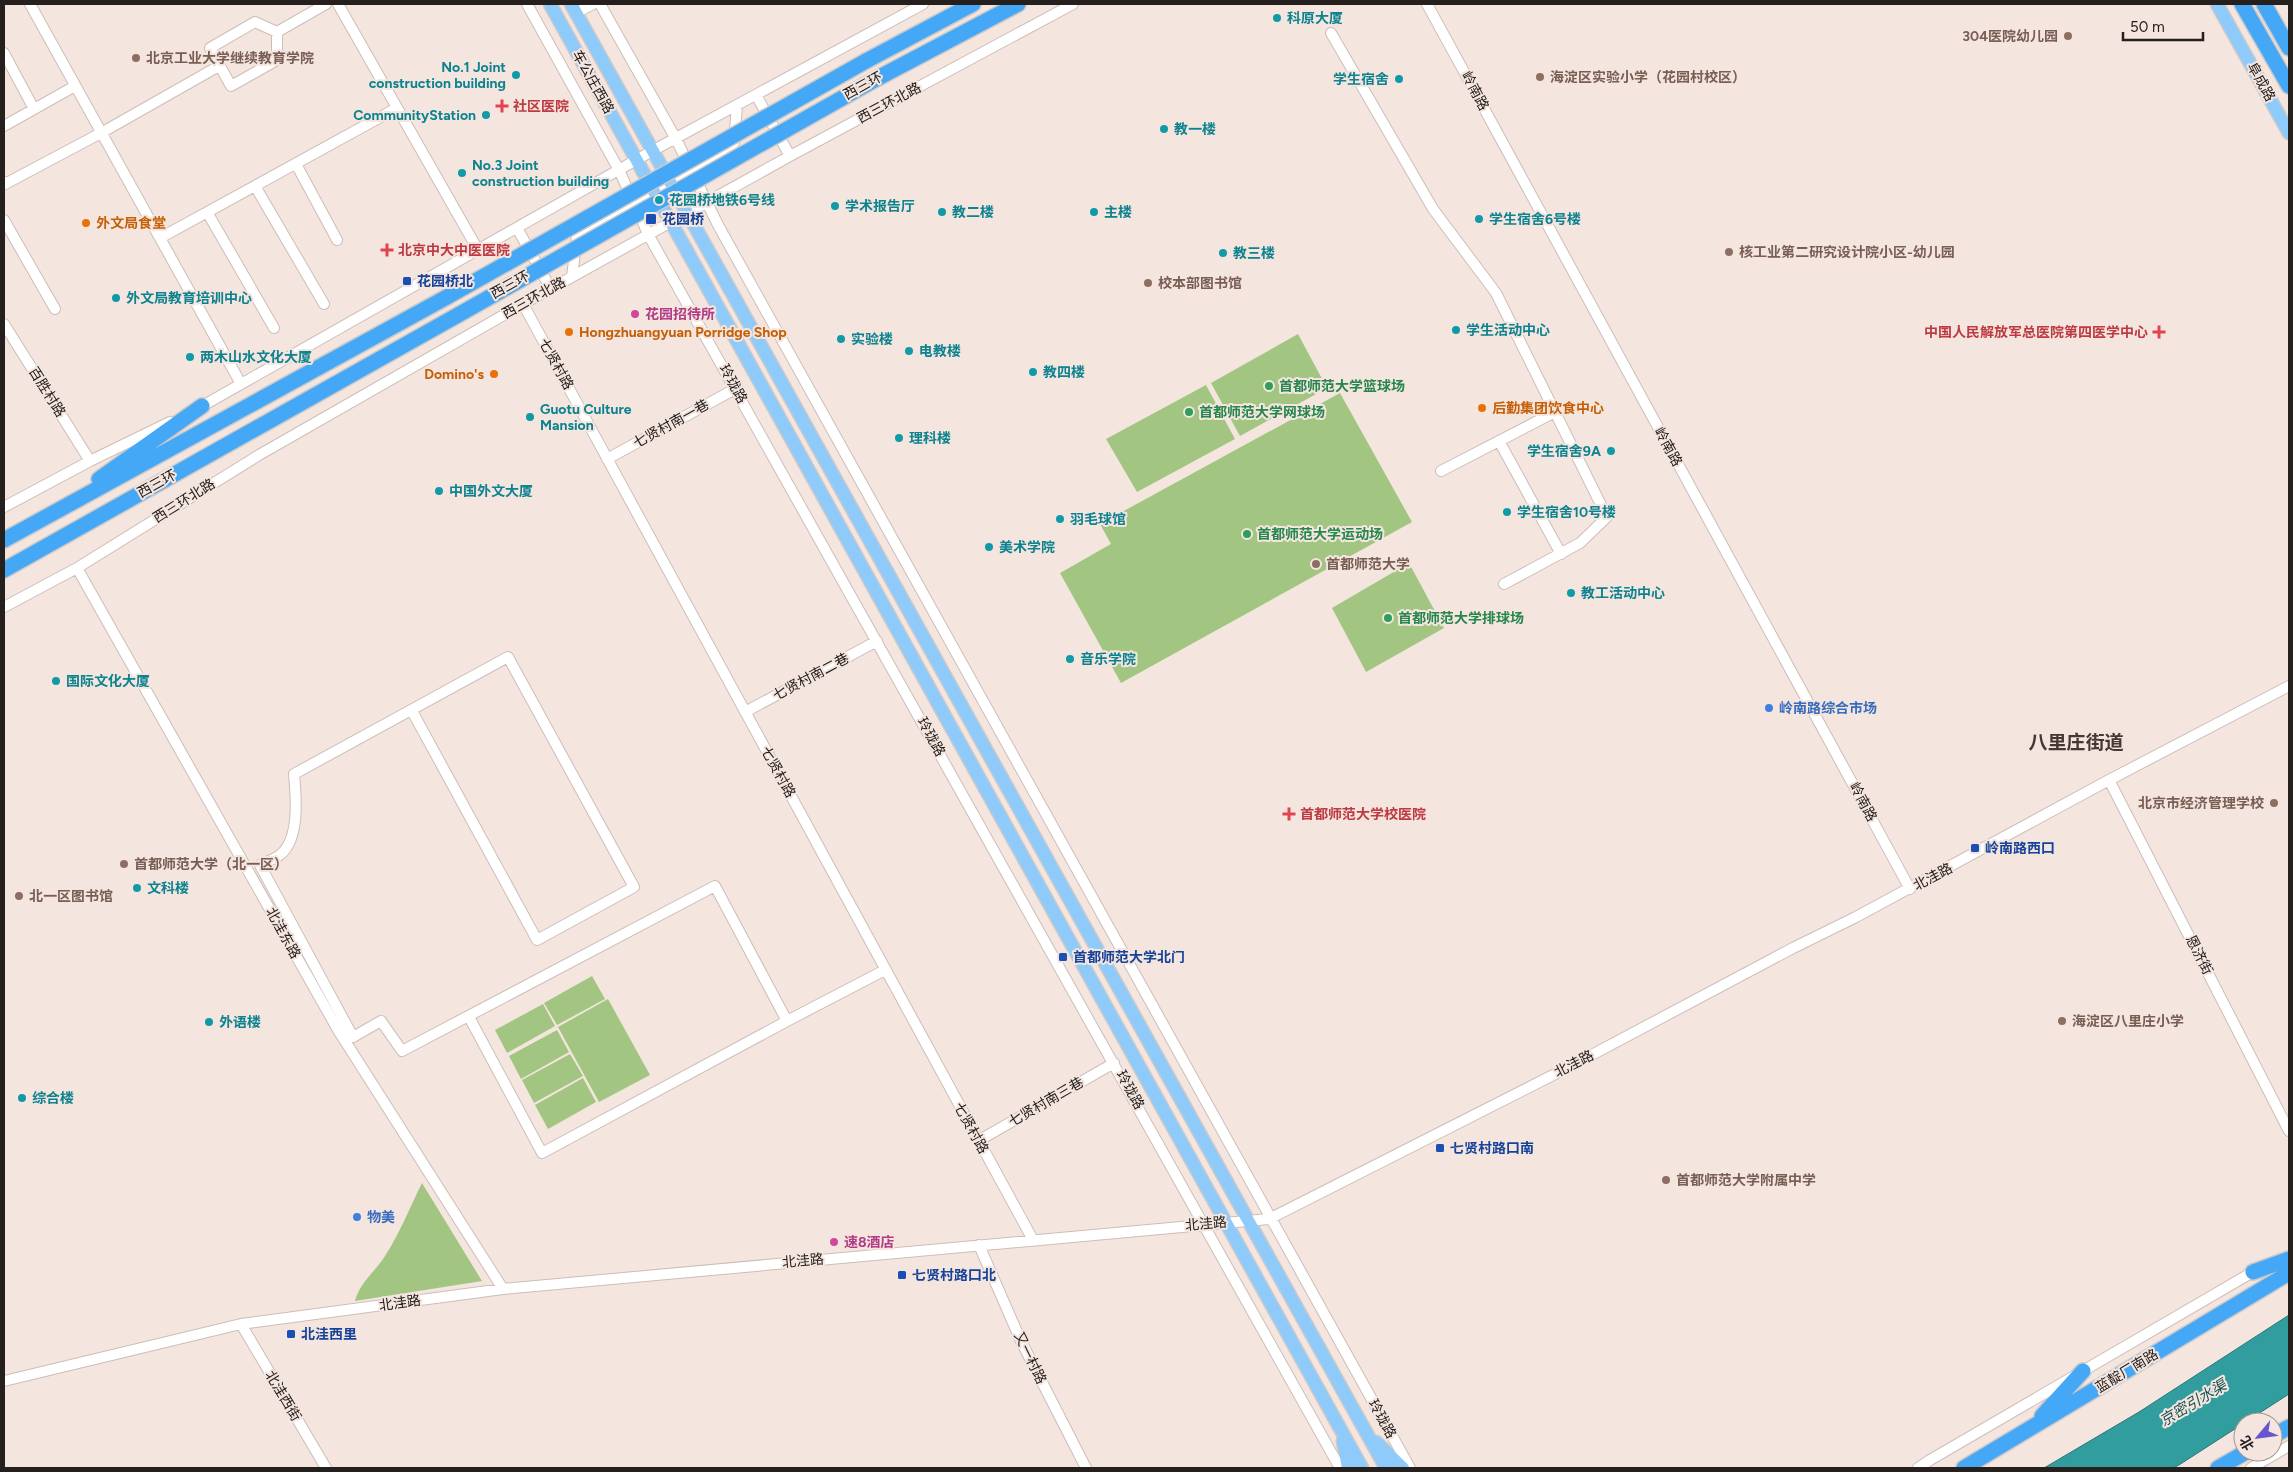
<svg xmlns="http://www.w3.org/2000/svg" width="2293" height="1472" viewBox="0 0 2293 1472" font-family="Figtree,'Noto Sans SC',sans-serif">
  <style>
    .green { fill: #a2c682 }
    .water { fill: #319d9e; stroke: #2d7878 }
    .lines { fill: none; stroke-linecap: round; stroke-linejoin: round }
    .minor-casing { stroke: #ccbeb8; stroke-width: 12 }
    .major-casing { stroke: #cbc9c9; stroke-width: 15 }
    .highway-casing { stroke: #cbc9c9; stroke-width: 18 }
    .minor { stroke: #fff; stroke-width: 10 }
    .major { stroke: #8fcbfa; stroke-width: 12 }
    .highway { stroke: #44a8f6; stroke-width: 15 }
    .highway-bridge-casing { stroke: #cbc9c9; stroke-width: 18; stroke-linecap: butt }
    .highway-bridge { stroke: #44a8f6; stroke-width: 15 }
    .culture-dot { fill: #0f9aa8; stroke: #f4e5df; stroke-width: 2 }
    .education-dot { fill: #8d6e63; stroke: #f4e5df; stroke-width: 2 }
    .health-dot { fill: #e0444e; stroke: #f4e5df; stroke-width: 2 }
    .transit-dot { fill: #1a4fb4; stroke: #f4e5df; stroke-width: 2 }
    .food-dot { fill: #e8710a; stroke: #f4e5df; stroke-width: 2 }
    .hotel-dot { fill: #d1479c; stroke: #f4e5df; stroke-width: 2 }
    .leisure-dot { fill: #2e9e5b; stroke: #f4e5df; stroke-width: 2 }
    .shop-dot { fill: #3f7fe0; stroke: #f4e5df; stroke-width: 2 }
    .labels { text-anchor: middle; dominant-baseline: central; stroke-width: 4; stroke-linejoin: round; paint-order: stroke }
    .culture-label { font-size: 14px; font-weight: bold; fill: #0d838f; stroke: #f4e5df; text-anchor: start }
    .education-label { font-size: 14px; font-weight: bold; fill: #785e54; stroke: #f4e5df; text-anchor: start }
    .street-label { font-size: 14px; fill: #25201e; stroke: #f4e5df }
    .health-label { font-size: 14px; font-weight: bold; fill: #be3a42; stroke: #f4e5df; text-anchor: start }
    .transit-label { font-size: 14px; font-weight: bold; fill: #164399; stroke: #f4e5df; text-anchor: start }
    .food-label { font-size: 14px; font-weight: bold; fill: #c56008; stroke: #f4e5df; text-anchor: start }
    .hotel-label { font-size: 14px; font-weight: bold; fill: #b23c85; stroke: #f4e5df; text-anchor: start }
    .leisure-label { font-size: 14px; font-weight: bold; fill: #27864d; stroke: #f4e5df; text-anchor: start }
    .shop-label { font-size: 14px; font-weight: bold; fill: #366cbe; stroke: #f4e5df; text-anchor: start }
    .water-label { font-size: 15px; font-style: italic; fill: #155151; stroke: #f4e5df }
    .district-label { font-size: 19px; font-weight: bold; fill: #433833; stroke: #f4e5df }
  </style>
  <rect width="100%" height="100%" fill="#f4e5df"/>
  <path class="green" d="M1298,334l29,54 -87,48 -29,-53z
    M1206,385l29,54 -98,53 -31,-53z
    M1340,393l72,129 -291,161 -61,-110 51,-29 -11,-20z
    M1409,563l35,65 -78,44 -34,-64z
    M592,976l13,23 -48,26 -13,-22z
    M608,999l42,76 -51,27 -41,-75z
    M543,1004l12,22 -48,27 -12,-23z
    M557,1030l12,22 -48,27 -12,-23z
    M570,1054l13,22 -49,27 -12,-23z
    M583,1078l13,24 -48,27 -13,-24z
    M422,1183l60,98 -127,20c5,-19 20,-29 30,-45 15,-23 25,-49 37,-73z"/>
  <path class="water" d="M2289,1315v79l-110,71 -6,3h-129l95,-56z"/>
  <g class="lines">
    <g class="minor-casing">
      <path id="minor" d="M30,4l211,380
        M338,4l140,246
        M527,4l92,166 30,66 691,1232
        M600,4l76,135 42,86 692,1243
        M1427,4l483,885
        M576,13l17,-9
        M255,22l22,10v28l-46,26 -21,-38z
        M277,32l49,-28
        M1331,33l102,176 63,84 111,224 -27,26 -76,41
        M4,53l30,56
        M756,95l34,61
        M4,126l71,-40
        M296,164l41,76
        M4,182l1,2 96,-51 118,-67
        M255,186l69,118
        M207,212l67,116
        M4,220l51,89
        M517,228l34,61
        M160,238l237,-130
        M572,277l5,-42 157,-92 3,-38
        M523,304l510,936
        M4,324l86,137
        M197,409l455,-258 271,-147
        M1499,441l62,113
        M607,459l128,-70
        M1441,471l114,-59
        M4,507l86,-46 80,-39
        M77,568l261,462 165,259
        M4,607l73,-39 182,-113 264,-151 267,-148 283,-152
        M412,711l125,229 97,-53 -126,-230 -214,117c2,22 6,64 -13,80 -6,5 -15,8 -21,11l93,172 28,-16 21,30 313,-165 72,135 -245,132 -73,-136
        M745,712l132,-71
        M2109,780l180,351
        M787,1021l98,-51
        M978,1141l136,-78
        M979,1245l42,96 65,127
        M241,1324l85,144
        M4,1381l237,-57 262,-35 766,-70 300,-152 224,-119 63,-31 253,-137 180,-94
        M1918,1468l12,-8 328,-191
        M2251,1468l38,-22"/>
    </g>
    <g class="major-casing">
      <path id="major" d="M550,4l812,1464
        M571,4l815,1464
        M2217,4l72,129
        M1343,1441l5,27
        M1376,1442l27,26"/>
    </g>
    <g class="highway-casing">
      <path id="highway" d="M2242,4l47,82
        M2264,4l25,44
        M866,61l107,-57
        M876,79l142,-75
        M99,479l103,-73
        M4,540l443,-243
        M4,570l454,-255
        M2253,1272l36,-13
        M2042,1416l41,-45
        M2273,1436l16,-9
        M1964,1468l325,-195
        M2218,1468l28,-16"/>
    </g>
    <use href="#minor" class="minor"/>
    <use href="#major" class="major"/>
    <use href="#highway" class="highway"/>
    <g class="highway-bridge-casing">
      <path id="highway-bridge" d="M447,297l419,-236
        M458,315l418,-236"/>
    </g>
    <use href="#highway-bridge" class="highway-bridge"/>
  </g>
  <g class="culture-dot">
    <circle cx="1277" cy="18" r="5"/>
    <circle cx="516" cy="75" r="5"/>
    <circle cx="1399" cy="79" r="5"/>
    <circle cx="486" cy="115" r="5"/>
    <circle cx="1164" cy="129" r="5"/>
    <circle cx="462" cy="173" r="5"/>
    <circle cx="659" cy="200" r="5"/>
    <circle cx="835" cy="206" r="5"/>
    <circle cx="942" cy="212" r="5"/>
    <circle cx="1094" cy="212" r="5"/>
    <circle cx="1479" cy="219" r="5"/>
    <circle cx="1223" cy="253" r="5"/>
    <circle cx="116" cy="298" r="5"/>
    <circle cx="1456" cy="330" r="5"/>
    <circle cx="841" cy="339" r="5"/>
    <circle cx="909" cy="351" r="5"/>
    <circle cx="190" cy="357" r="5"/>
    <circle cx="1033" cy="372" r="5"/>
    <circle cx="530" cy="417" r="5"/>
    <circle cx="899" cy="438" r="5"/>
    <circle cx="1611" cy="451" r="5"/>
    <circle cx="439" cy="491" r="5"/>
    <circle cx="1507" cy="512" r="5"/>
    <circle cx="1060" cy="519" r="5"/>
    <circle cx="989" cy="547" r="5"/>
    <circle cx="1571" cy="593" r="5"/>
    <circle cx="1070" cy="659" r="5"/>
    <circle cx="56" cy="681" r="5"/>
    <circle cx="137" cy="888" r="5"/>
    <circle cx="209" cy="1022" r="5"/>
    <circle cx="22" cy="1098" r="5"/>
  </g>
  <g class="education-dot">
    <circle cx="2068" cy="36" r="5"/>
    <circle cx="136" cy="58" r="5"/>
    <circle cx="1540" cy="77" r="5"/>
    <circle cx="1729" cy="252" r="5"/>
    <circle cx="1148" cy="283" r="5"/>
    <circle cx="1316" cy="564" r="5"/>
    <circle cx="2274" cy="803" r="5"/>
    <circle cx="124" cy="864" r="5"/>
    <circle cx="19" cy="896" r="5"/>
    <circle cx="2062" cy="1021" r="5"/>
    <circle cx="1666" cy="1180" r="5"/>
  </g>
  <g class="health-dot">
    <path d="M499.5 98.5h5v5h5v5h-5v5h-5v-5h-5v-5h5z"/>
    <path d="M384.5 242.5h5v5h5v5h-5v5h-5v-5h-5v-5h5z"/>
    <path d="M2156.5 324.5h5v5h5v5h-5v5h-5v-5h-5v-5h5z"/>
    <path d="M1286.5 806.5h5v5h5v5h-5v5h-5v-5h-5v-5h5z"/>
  </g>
  <g class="transit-dot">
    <rect x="645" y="213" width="12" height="12" rx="2.5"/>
    <rect x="402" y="276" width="10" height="10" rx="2.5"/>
    <rect x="1970" y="843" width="10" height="10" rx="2.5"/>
    <rect x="1058" y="952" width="10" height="10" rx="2.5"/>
    <rect x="1435" y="1143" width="10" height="10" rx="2.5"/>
    <rect x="897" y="1270" width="10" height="10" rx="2.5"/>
    <rect x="286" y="1329" width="10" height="10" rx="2.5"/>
  </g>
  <g class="food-dot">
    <circle cx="86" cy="223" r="5"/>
    <circle cx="569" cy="332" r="5"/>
    <circle cx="494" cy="374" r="5"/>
    <circle cx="1482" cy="408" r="5"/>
  </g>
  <g class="hotel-dot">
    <circle cx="635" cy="314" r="5"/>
    <circle cx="834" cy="1242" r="5"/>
  </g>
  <g class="leisure-dot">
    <circle cx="1269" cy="386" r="5"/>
    <circle cx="1189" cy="412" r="5"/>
    <circle cx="1247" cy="534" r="5"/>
    <circle cx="1388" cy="618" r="5"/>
  </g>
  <g class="shop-dot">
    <circle cx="1769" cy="708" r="5"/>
    <circle cx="357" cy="1217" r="5"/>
  </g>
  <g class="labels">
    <g class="culture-label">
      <text x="1287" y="18">科原大厦</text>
      <text x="506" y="67" text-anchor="end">No.1 Joint<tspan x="506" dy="16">construction building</tspan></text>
      <text x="1389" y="79" text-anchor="end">学生宿舍</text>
      <text x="476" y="115" text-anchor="end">CommunityStation</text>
      <text x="1174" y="129">教一楼</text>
      <text x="472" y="165">No.3 Joint<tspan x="472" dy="16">construction building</tspan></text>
      <text x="669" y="200">花园桥地铁6号线</text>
      <text x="845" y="206">学术报告厅</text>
      <text x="952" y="212">教二楼</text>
      <text x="1104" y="212">主楼</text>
      <text x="1489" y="219">学生宿舍6号楼</text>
      <text x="1233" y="253">教三楼</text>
      <text x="126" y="298">外文局教育培训中心</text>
      <text x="1466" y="330">学生活动中心</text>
      <text x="851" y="339">实验楼</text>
      <text x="919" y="351">电教楼</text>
      <text x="200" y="357">两木山水文化大厦</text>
      <text x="1043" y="372">教四楼</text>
      <text x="540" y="409">Guotu Culture<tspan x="540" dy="16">Mansion</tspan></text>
      <text x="909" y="438">理科楼</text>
      <text x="1601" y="451" text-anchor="end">学生宿舍9A</text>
      <text x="449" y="491">中国外文大厦</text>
      <text x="1517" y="512">学生宿舍10号楼</text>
      <text x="1070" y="519">羽毛球馆</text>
      <text x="999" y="547">美术学院</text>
      <text x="1581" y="593">教工活动中心</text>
      <text x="1080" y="659">音乐学院</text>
      <text x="66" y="681">国际文化大厦</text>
      <text x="147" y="888">文科楼</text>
      <text x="219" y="1022">外语楼</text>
      <text x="32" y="1098">综合楼</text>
    </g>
    <g class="education-label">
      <text x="2058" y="36" text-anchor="end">304医院幼儿园</text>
      <text x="146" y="58">北京工业大学继续教育学院</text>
      <text x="1550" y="77">海淀区实验小学（花园村校区）</text>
      <text x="1739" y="252">核工业第二研究设计院小区-幼儿园</text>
      <text x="1158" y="283">校本部图书馆</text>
      <text x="1326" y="564">首都师范大学</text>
      <text x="2264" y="803" text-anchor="end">北京市经济管理学校</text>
      <text x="134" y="864">首都师范大学（北一区）</text>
      <text x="29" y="896">北一区图书馆</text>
      <text x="2072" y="1021">海淀区八里庄小学</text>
      <text x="1676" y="1180">首都师范大学附属中学</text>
    </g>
    <g class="street-label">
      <text transform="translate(593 82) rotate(61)">车公庄西路</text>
      <text transform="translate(2261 82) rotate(61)">阜成路</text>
      <text transform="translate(863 86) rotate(-29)">西三环</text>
      <text transform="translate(1475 91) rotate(62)">岭南路</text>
      <text transform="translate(889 103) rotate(-28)">西三环北路</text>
      <text transform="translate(510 285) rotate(-29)">西三环</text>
      <text transform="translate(534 298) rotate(-29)">西三环北路</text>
      <text transform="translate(556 364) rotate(61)">七贤村路</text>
      <text transform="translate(733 384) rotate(61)">玲珑路</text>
      <text transform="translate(47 392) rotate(58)">百胜村路</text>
      <text transform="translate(671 424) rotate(-29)">七贤村南一巷</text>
      <text transform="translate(1668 447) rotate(61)">岭南路</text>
      <text transform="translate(157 484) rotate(-29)">西三环</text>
      <text transform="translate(184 501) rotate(-32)">西三环北路</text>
      <text transform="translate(811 677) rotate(-28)">七贤村南二巷</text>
      <text transform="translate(931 737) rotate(61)">玲珑路</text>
      <text transform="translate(778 772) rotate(61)">七贤村路</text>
      <text transform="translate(1863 802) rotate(62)">岭南路</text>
      <text transform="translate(1933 877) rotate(-28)">北洼路</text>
      <text transform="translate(283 933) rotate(61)">北洼东路</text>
      <text transform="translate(2199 955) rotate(63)">恩济街</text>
      <text transform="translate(1574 1064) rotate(-27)">北洼路</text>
      <text transform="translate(1130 1090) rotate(61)">玲珑路</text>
      <text transform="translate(1046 1102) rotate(-30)">七贤村南三巷</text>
      <text transform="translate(971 1128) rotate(61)">七贤村路</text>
      <text transform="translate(1206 1224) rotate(-5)">北洼路</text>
      <text transform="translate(803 1261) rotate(-5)">北洼路</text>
      <text transform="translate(400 1303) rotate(-8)">北洼路</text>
      <text transform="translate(1030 1358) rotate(64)">又一村路</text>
      <text transform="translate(2127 1371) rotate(-31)">蓝靛厂南路</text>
      <text transform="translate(283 1396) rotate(59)">北洼西街</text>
      <text transform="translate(1382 1419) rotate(61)">玲珑路</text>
    </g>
    <g class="health-label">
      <text x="513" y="106">社区医院</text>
      <text x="398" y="250">北京中大中医医院</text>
      <text x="2148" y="332" text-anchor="end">中国人民解放军总医院第四医学中心</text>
      <text x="1300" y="814">首都师范大学校医院</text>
    </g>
    <g class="transit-label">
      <text x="662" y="219">花园桥</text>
      <text x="417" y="281">花园桥北</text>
      <text x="1985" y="848">岭南路西口</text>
      <text x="1073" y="957">首都师范大学北门</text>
      <text x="1450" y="1148">七贤村路口南</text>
      <text x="912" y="1275">七贤村路口北</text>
      <text x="301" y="1334">北洼西里</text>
    </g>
    <g class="food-label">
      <text x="96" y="223">外文局食堂</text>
      <text x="579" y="332">Hongzhuangyuan Porridge Shop</text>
      <text x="484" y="374" text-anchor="end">Domino's</text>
      <text x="1492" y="408">后勤集团饮食中心</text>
    </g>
    <g class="hotel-label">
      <text x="645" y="314">花园招待所</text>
      <text x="844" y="1242">速8酒店</text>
    </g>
    <g class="leisure-label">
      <text x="1279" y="386">首都师范大学篮球场</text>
      <text x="1199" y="412">首都师范大学网球场</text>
      <text x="1257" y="534">首都师范大学运动场</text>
      <text x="1398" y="618">首都师范大学排球场</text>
    </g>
    <g class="shop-label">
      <text x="1779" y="708">岭南路综合市场</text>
      <text x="367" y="1217">物美</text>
    </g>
    <g class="water-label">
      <text transform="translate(2193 1403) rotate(-31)">京密引水渠</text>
    </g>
    <g class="district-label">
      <text x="2076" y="742">八里庄街道</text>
    </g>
  </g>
  <rect width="2293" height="1472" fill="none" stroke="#25201e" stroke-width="10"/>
  <g transform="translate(2258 1437) rotate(241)"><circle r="24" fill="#f4e5df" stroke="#a19692"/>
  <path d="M0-4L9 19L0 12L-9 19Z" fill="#6855cf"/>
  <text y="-8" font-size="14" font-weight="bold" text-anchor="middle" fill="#25201e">北</text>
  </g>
  <path d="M2123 32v8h80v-8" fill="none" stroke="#25201e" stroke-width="2.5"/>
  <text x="2130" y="32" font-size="15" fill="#25201e" stroke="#f4e5df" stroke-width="4" paint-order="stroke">50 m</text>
</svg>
